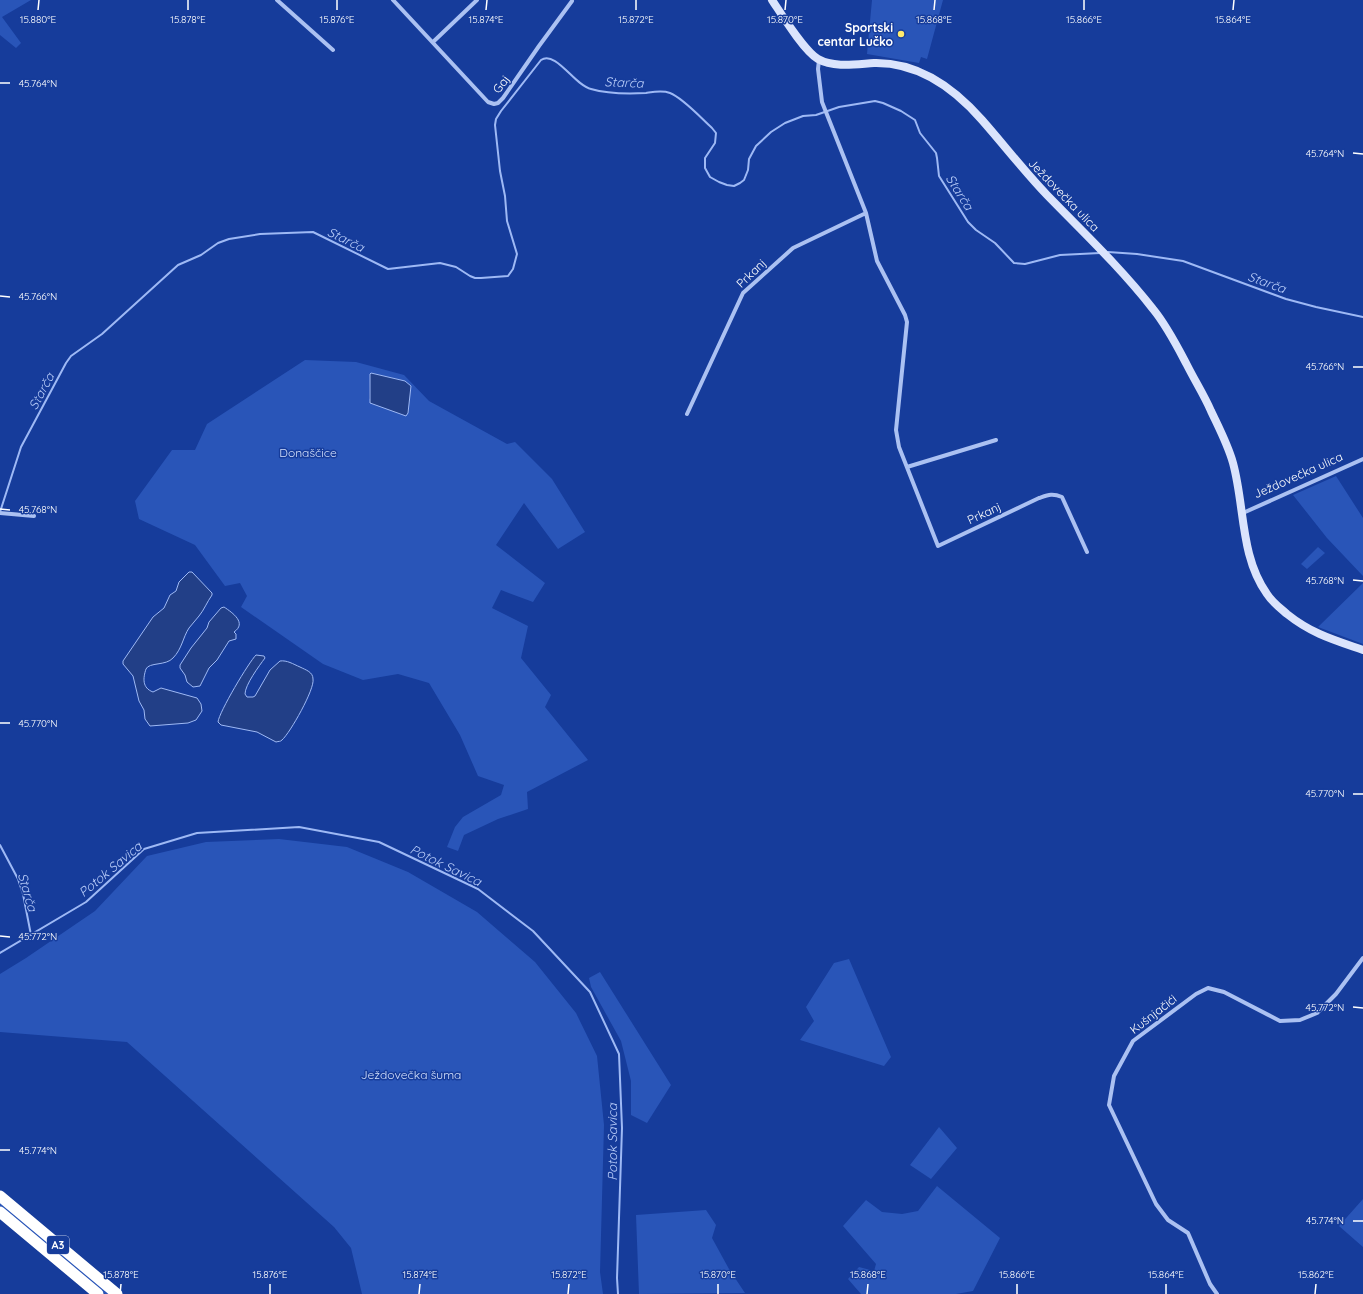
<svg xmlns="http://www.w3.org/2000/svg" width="1363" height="1294" viewBox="0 0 1363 1294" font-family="Quicksand,sans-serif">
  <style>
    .green { fill: #2955b8; fill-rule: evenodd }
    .water { fill: #223f87; stroke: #9eb9f5 }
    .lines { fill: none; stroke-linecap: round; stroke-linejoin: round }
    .stream { stroke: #9eb9f5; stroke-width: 2 }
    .street { stroke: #abc1f2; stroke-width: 4 }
    .secondary { stroke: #dbe4fc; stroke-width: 8 }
    .highway { stroke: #fff; stroke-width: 11 }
    .ticks { fill: none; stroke: #fff; stroke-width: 1.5 }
    .poi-dot { fill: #ffea6d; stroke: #163c9b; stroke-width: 1.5 }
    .labels { text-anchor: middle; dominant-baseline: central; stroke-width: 3; stroke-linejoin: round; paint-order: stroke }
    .shield { fill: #163c9b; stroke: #b9c4e1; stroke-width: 1 }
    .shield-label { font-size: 11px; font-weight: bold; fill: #fff }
    .poi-label { font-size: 12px; font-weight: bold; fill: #fff; stroke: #163c9b; text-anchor: end }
    .street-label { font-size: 12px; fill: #fff; stroke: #163c9b }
    .park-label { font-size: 12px; fill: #d3e0fc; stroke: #163c9b }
    .water-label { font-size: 13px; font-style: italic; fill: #b8ccf9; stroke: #163c9b }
    .ticks-label { font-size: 10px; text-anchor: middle; fill: #fff; stroke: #163c9b; stroke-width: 3; stroke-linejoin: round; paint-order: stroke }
  </style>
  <rect width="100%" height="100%" fill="#163c9b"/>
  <path class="green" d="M0,0h31l-29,17 19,26 -5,5 -16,-13z
    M872,0h71l-16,59 -6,-2 -2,6 -52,-9z
    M305,360l51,2 48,13 25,26 78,43 8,-2 37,37 33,53 -27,17 -34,-46 -28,42 49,38 -12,19 -32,-12 -9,18 36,18 -7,32 30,37 -6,12 43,53 -61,32 1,17 -30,10 -34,16 -6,16 -11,-4 8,-20 8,-10 38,-22 3,-10 -26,-9 -18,-41 -31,-52 -31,-9 -35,6 -40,-16 -82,-57 6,-11 -7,-13 -15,3 -30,-41 -56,-26 -4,-18 37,-51h23l12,-26zM371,373l34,8 -36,18 1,-25z
    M1336,476l27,42v58l-36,-38 -34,-43z
    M1318,547l7,6 -18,16 -6,-5z
    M1363,583v61l-45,-17z
    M279,839l68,8 61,25 69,40 58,50 41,51 21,43 7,69 -4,147 3,22h-241l-11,-46 -17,-21 -207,-185 -127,-10v-58l26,-16 69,-47 52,-55 59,-14z
    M849,959l42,98 -7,9 -84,-26 14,-19 -8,-14 28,-44z
    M600,972l71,113 -24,38 -16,-8v-34l-10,-40 -30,-54 -2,-9z
    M939,1127l18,21 -26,31 -21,-14z
    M937,1186l63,52 -27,53 -17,3h-95l-13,-15 11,-12 15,4 2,-7 -33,-38 23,-26 16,12 20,2 16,-3z
    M1363,1199v48l-24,-21z
    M0,1200l112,94h-7l-105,-88z
    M706,1210l10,15 -4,13 17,31 16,24 -106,1 -3,-79z"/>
  <path class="water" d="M371,373l34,8 6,5 -3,27 -2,3 -36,-13v-29z
    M189,572h3l20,21v2c-5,7 -8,15 -13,21 -3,4 -7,8 -10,12 -6,9 -7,21 -16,30 -7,8 -24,4 -27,11 -3,9 -4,19 7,23l8,-4 36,10 4,6 1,7 -6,9 -8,3 -38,3 -5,-7 -1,-9 -5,-9 -6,-25 -10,-12v-3l30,-44 11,-9 6,-13 6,-4 3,-9z
    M224,607c9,6 23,16 10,25l2,2v5l-7,2 -12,19 -8,8 -9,18 -7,1 -6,-5 -2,-7 -5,-7v-3l11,-17 16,-20 2,-6 12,-14z
    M256,655l8,1 1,2c-6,8 -20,27 -20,36l2,3h6l2,-1 15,-26 10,-9c7,-1 13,3 20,6 6,3 13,5 13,12 2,10 -23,54 -31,61 -2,2 -3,1 -6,2l-19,-10 -36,-7 -3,-3c1,-10 31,-60 38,-67z"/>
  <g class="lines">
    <path class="stream" d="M1108,252l29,2 46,7 103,38 30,8 47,10
      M0,512l21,-65 45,-84 5,-7 31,-22 76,-69 23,-10 17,-12 11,-4 31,-5 53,-2 75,37 52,-6 16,4 14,9 5,2h6l27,-2 5,-7 4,-15 -10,-33 -2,-25 -5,-25 -5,-46 1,-6 5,-8 40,-51c15,-10 34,26 50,29 17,5 36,5 55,4 7,-1 16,-3 24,0 13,5 31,25 42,35l4,5 -1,10 -10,15v10l5,9 9,5 8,3 7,1 6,-3 4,-3 4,-10 1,-11 7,-13 15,-14 14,-9 18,-7 13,-1 23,-8 36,-6 8,2 18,8 14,9 5,13 16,20 1,5 2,18 29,46 8,8 19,13 19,20 11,1 35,-9 40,-2
      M0,845l18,34 5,15 8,41
      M0,953l86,-51 58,-53 53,-16 102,-6 80,15 99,47 55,42 57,61 29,62 3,74 -5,150 1,16"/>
    <path class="street" d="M277,0l56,50
      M393,0l95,102 6,2 4,-1 5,-5 36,-52 33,-45
      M433,42l44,-42
      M819,60l-1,9 4,33 44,111 11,48 28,54 2,7 -11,108 3,17 39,99 101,-48c9,-3 13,-5 23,-1l25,55
      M687,414l56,-121 50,-45 73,-35
      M907,467l89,-27
      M0,513l34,3
      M1243,513l120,-54
      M1217,1294l-7,-10 -22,-51 -20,-13 -12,-16 -47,-99 5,-29 19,-35 63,-47 12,-6 16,4 56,29 20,-1 17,-7 19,-19 27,-36"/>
    <path class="secondary" d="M772,0c10,15 32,51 46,59 16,9 39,5 56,4 45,-1 80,25 108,57 22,25 42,51 65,75 36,37 74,73 106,114 14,17 24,37 34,56 8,16 17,30 24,46 8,17 17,34 22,52 12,44 7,93 34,131 5,8 13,14 20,20 25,20 47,26 76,36"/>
    <path class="highway" d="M0,1196l117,98
      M0,1212l98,82"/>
  </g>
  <path class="ticks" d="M38,10l1,-10M188,10v-10M337,10v-10M486,10l1,-10M636,10v-10M785,10l1,-10M934,10l1,-10M1084,10v-10M1233,10l1,-10M0,83h10M1353,153l10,1M0,296l10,1M1353,367h10M0,509l10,1M1353,580l10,1M0,723h10M1353,794h10M0,936l10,1M1353,1007l10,1M0,1150h10M1353,1221h10M120,1294l1,-10M270,1294v-10M419,1294l1,-10M568,1294l1,-10M718,1294v-10M867,1294l1,-10M1017,1294v-10M1166,1294v-10M1315,1294l1,-10"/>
  <circle class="poi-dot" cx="901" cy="34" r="4"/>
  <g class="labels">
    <rect class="shield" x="47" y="1236" width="22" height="18" rx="3"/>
    <g class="shield-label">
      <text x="58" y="1245">A3</text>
    </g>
    <g class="poi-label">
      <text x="893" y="27">Sportski<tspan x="893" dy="14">centar Lučko</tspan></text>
    </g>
    <g class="street-label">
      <text transform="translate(501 84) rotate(-53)">Gaj</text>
      <text transform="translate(1064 195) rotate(46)">Ježdovečka ulica</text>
      <text transform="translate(751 273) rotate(-44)">Prkanj</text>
      <text transform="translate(1298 475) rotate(-24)">Ježdovečka ulica</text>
      <text transform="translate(984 513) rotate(-25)">Prkanj</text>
      <text transform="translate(1153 1014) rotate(-38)">Kušnjačići</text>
    </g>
    <g class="park-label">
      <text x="308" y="452">Donaščice</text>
      <text x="411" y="1074">Ježdovečka šuma</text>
    </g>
    <g class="water-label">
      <text transform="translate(624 82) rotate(2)">Starča</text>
      <text transform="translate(960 192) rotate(58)">Starča</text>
      <text transform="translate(346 239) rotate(26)">Starča</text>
      <text transform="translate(1267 282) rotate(20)">Starča</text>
      <text transform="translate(41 391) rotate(-62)">Starča</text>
      <text transform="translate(446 865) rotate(26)">Potok Savica</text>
      <text transform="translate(110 869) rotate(-40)">Potok Savica</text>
      <text transform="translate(28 892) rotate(74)">Starča</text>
      <text transform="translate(612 1142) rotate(-90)">Potok Savica</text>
    </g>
  </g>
  <g class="ticks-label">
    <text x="38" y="23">15.880°E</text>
    <text x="188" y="23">15.878°E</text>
    <text x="337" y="23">15.876°E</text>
    <text x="486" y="23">15.874°E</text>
    <text x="636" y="23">15.872°E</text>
    <text x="785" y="23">15.870°E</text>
    <text x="934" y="23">15.868°E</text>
    <text x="1084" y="23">15.866°E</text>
    <text x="1233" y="23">15.864°E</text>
    <text x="38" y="87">45.764°N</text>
    <text x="1325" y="157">45.764°N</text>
    <text x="38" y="300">45.766°N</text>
    <text x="1325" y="370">45.766°N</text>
    <text x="38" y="513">45.768°N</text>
    <text x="1325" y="584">45.768°N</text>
    <text x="38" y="727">45.770°N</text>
    <text x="1325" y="797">45.770°N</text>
    <text x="38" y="940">45.772°N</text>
    <text x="1325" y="1011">45.772°N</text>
    <text x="38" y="1154">45.774°N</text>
    <text x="1325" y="1224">45.774°N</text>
    <text x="121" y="1278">15.878°E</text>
    <text x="270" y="1278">15.876°E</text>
    <text x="420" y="1278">15.874°E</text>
    <text x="569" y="1278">15.872°E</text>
    <text x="718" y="1278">15.870°E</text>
    <text x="868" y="1278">15.868°E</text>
    <text x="1017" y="1278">15.866°E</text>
    <text x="1166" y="1278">15.864°E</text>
    <text x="1316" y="1278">15.862°E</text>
  </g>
</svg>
